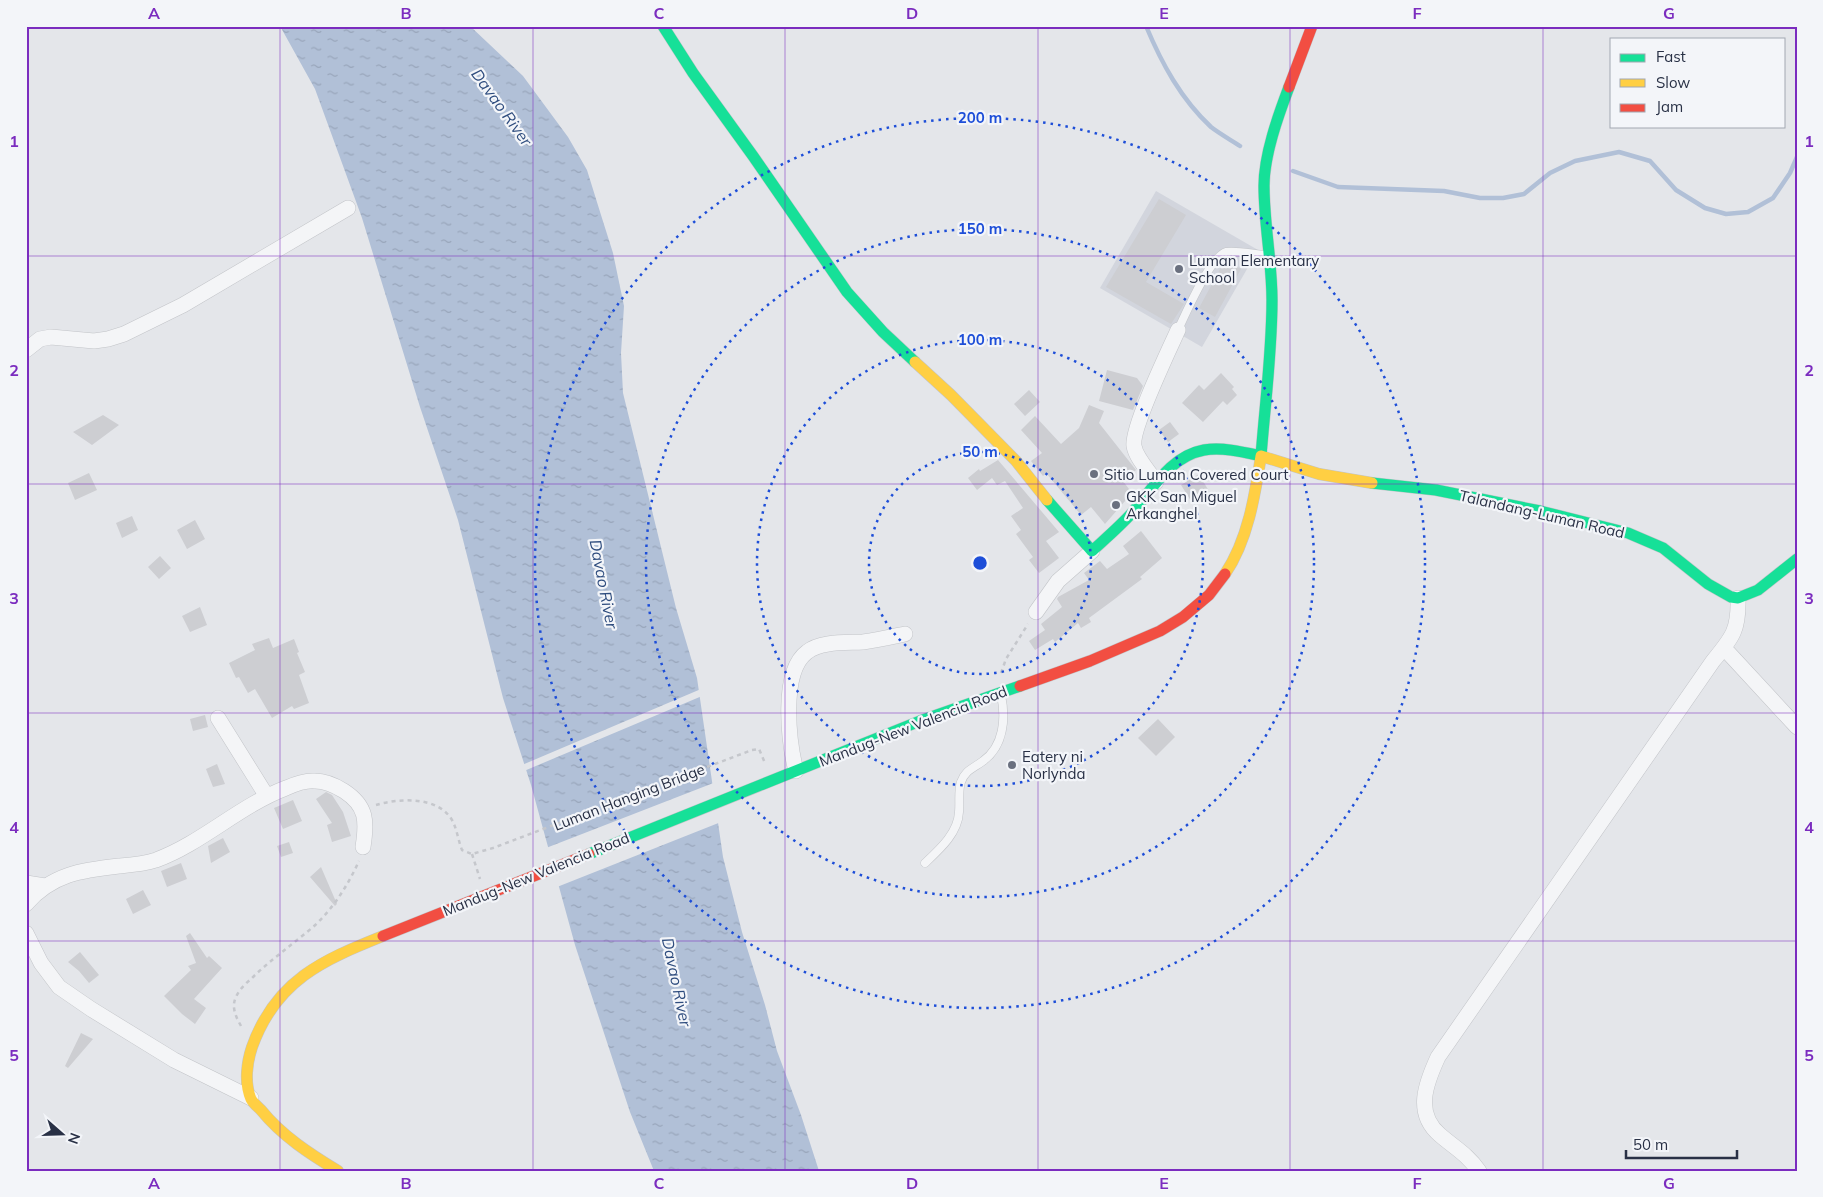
<svg xmlns="http://www.w3.org/2000/svg" width="1823" height="1197" viewBox="0 0 1823 1197" font-family="Mulish,sans-serif">
  <style>
    .built { fill: #d2d5dd }
    .water { fill: url(#water-ripples) }
    .pier { fill: #e4e6ea }
    .lines { fill: none; stroke-linecap: round; stroke-linejoin: round }
    .stream { stroke: #b1c0d7; stroke-width: 4.5 }
    .building { fill: #cdced2 }
    .lane-casing { stroke: #c2c4c8; stroke-width: 9 }
    .street-casing { stroke: #c2c4c8; stroke-width: 16 }
    .fast-casing { stroke: #c2c4c8; stroke-width: 12 }
    .slow-casing { stroke: #c2c4c8; stroke-width: 12 }
    .jam-casing { stroke: #c2c4c8; stroke-width: 12 }
    .path { stroke: #c5c7cc; stroke-width: 2.5; stroke-dasharray: 4 4; stroke-linecap: butt }
    .lane { stroke: #f4f5f7; stroke-width: 8 }
    .street { stroke: #f4f5f7; stroke-width: 15 }
    .fast { stroke: #16e098; stroke-width: 11 }
    .slow { stroke: #ffcf43; stroke-width: 11 }
    .jam { stroke: #f24e42; stroke-width: 11 }
    .grid { fill: none; stroke: #7b2cbf; stroke-width: 1; stroke-opacity: 0.55 }
    .ring { fill: none; stroke: #1d4ed8; stroke-width: 2.5; stroke-dasharray: 2.5 5 }
    .poi-dot { fill: #6a707f; stroke: #f3f5f9; stroke-width: 2 }
    .labels { text-anchor: middle; dominant-baseline: central; stroke-width: 4.5; stroke-linejoin: round; paint-order: stroke }
    .poi-label { font-size: 15px; fill: #293146; stroke: #f3f5f9; text-anchor: start }
    .street-label { font-size: 15px; fill: #293146; stroke: #f3f5f9 }
    .water-label { font-size: 16px; font-style: italic; fill: #2e4c7e; stroke: #f3f5f9 }
    .centre { fill: #1d4ed8; stroke: #f3f5f9; stroke-width: 2.5 }
    .ring-label { font-size: 15px; text-anchor: middle; font-weight: bold; fill: #1d4ed8; stroke: #f3f5f9; stroke-width: 4.5; stroke-linejoin: round; paint-order: stroke }
    .neatline { fill: none; stroke: #7b2cbf; stroke-width: 2 }
    .grid-label { font-size: 16px; text-anchor: middle; font-weight: bold; fill: #7b2cbf }
  </style>
  <defs>
    <pattern id="water-ripples" width="26" height="14" patternUnits="userSpaceOnUse" patternTransform="scale(1.25)"><rect width="26" height="14" fill="#b1c0d7"/><path d="M2 4q2-2 4 0t4 0M15 11q2-2 4 0t4 0" fill="none" stroke="#98a5ba"/></pattern>
  </defs>
  <rect width="100%" height="100%" fill="#e4e6ea"/>
  <path class="built" d="M1156,191l102,59 -56,97 -102,-59z"/>
  <path class="water" d="M280,26h190l53,50 45,61 19,33 14,45 12,38 11,53 -3,47 2,40 53,215 21,70 26,179 19,75 23,73 12,46 24,64 18,56h-165l-24,-59 -55,-167 -44,-160 -28,-87 -45,-178 -38,-113 -58,-189 -47,-129z"/>
  <path class="pier" d="M701,689l1,7 -178,75 -2,-6z
    M716,782l5,40 -164,65 -11,-39z"/>
  <g class="lines">
    <path class="stream" d="M1146,26c16,38 35,73 65,101 9,7 20,13 29,19
      M1293,171l45,16 106,4 36,7h23l21,-4 26,-21 25,-12 44,-9 31,9 26,29 29,18 21,6 22,-2 25,-14 17,-25 7,-16"/>
  </g>
  <path class="building" d="M1159,199l27,16 -40,67 38,22 -13,20 -65,-37z
    M1225,260l16,9 -26,48 -16,-9z
    M1107,370l30,8 6,8 -10,24 -34,-9z
    M1221,373l13,14 -2,2 5,6 -10,10 -4,-4 -20,21 -21,-19 17,-18 5,5z
    M1029,390l11,12 -15,14 -11,-12z
    M1089,405l15,6 -5,12 37,47 -13,11 9,12 -27,31 -14,-17 -10,8 -35,-42 -3,3 -12,-15 11,-8 -21,-23 14,-14 26,28 18,-16z
    M103,415l16,10 -27,20 -19,-13z
    M1170,422l9,12 -11,8 -9,-12z
    M998,460l61,72 -13,9 13,17 -20,15 -10,-13 4,-3 -17,-23 5,-4 -10,-14 12,-8 -18,-27 -8,4 -5,-7 -15,12 -9,-12 11,-9 1,2z
    M89,473l8,17 -22,10 -7,-17z
    M1199,474l11,19 -17,11 -12,-19z
    M132,516l6,14 -16,8 -6,-15z
    M195,520l10,19 -18,10 -10,-19z
    M1141,531l21,27 -22,19 2,2 -53,39 2,4 -10,6 -3,-5 -23,19 -2,-3 -18,11 -6,-9 16,-11 -4,-6 21,-17 -5,-8 1,-2 31,-17 -5,-7 16,-12 7,8 22,-15 -6,-8z
    M160,556l11,12 -12,11 -11,-12z
    M200,607l7,18 -17,7 -8,-16z
    M269,638l4,10 21,-9 5,13 -2,1 8,19 -6,3 10,28 -15,6 -2,-3 -20,12 -17,-29 -7,4 -9,-16 -3,1 -7,-15 26,-13 -3,-6z
    M205,715l3,12 -15,4 -3,-12z
    M1158,719l17,18 -19,19 -18,-18z
    M217,764l8,20 -12,3 -7,-18z
    M326,792l6,3 11,17 8,24 -19,6 -5,-17 5,-2 -16,-24z
    M293,800l9,21 -19,8 -9,-21z
    M223,838l7,14 -19,11 -3,-17z
    M289,842l4,11 -12,4 -4,-11z
    M181,863l6,16 -20,8 -6,-16z
    M321,867l16,37 -2,2 -25,-29z
    M143,890l8,15 -18,9 -7,-15z
    M190,933l17,25 2,-2 13,12 -28,31 12,9 -11,16 -13,-10 -18,-18 27,-26 -3,-4 8,-3 -10,-27z
    M80,952l19,23 -10,8 -10,-12 -11,-9z
    M81,1033l12,6 -25,29 -3,-2z"/>
  <g class="lines">
    <g class="lane-casing">
      <path id="lane" d="M1178,330c8,-17 32,-73 48,-78 11,-2 31,3 42,3
        M925,863c15,-14 33,-30 34,-51 1,-9 -1,-22 2,-30 4,-12 13,-14 22,-21 21,-15 23,-43 18,-66"/>
    </g>
    <g class="street-casing">
      <path id="street" d="M26,350l14,-11 11,-2 43,4 14,-2 16,-5 59,-29 165,-97
        M1156,482c-7,-11 -20,-24 -22,-36 -3,-17 35,-96 44,-116
        M1036,612l22,-31 34,-30
        M1724,648l73,79
        M218,718l48,77
        M796,771c-7,-28 -16,-99 11,-119 14,-11 39,-9 56,-10 15,-2 28,-5 42,-8
        M26,883l19,3
        M26,904c26,-30 56,-34 93,-38 12,-1 25,-2 37,-6 46,-17 83,-54 130,-72 9,-4 19,-8 29,-7 10,0 21,5 29,10 23,15 23,30 19,56
        M26,933l15,30 18,24 32,22 83,51 77,38
        M1479,1171c-12,-17 -24,-23 -39,-36 -26,-22 -14,-52 -2,-78l275,-396c20,-24 26,-32 25,-63"/>
    </g>
    <g class="fast-casing">
      <path id="fast" d="M663,26l30,47 60,83 94,136 36,40 32,30
        M1372,483l64,7 104,21 88,22 35,15 45,36 23,13 7,1 20,-8 39,-31
        M1047,500l45,51c13,-12 27,-24 39,-37 21,-24 39,-58 73,-64 19,-3 39,2 57,6 4,-52 11,-104 11,-156 0,-38 -8,-76 -8,-114 0,-31 14,-70 25,-99
        M589,854l331,-133 100,-35"/>
    </g>
    <g class="slow-casing">
      <path id="slow" d="M915,362l36,33 65,66 31,39
        M1225,574c23,-34 30,-79 36,-118l58,18 53,9
        M338,1171c-28,-17 -56,-35 -77,-61 -3,-3 -8,-7 -10,-11 -7,-16 -4,-37 1,-52 24,-67 71,-87 131,-111"/>
    </g>
    <g class="jam-casing">
      <path id="jam" d="M1289,87l23,-61
        M1020,686l70,-25 70,-30 23,-14 26,-22 16,-21
        M383,936l206,-82"/>
    </g>
    <path class="path" d="M1001,673l5,-14 22,-35
      M376,805c23,-7 62,-9 76,15 5,9 6,20 10,30l10,4 21,-6 259,-98 7,-1 6,14
      M472,854l8,25
      M241,1026c-5,-9 -10,-19 -5,-29 3,-7 9,-13 15,-18 19,-19 41,-34 62,-52 20,-18 35,-42 46,-66"/>
    <use href="#lane" class="lane"/>
    <use href="#street" class="street"/>
    <use href="#fast" class="fast"/>
    <use href="#slow" class="slow"/>
    <use href="#jam" class="jam"/>
  </g>
  <path class="grid" d="M280,26v1145M533,26v1145M785,26v1145M1038,26v1145M1290,26v1145M1543,26v1145M26,256h1771M26,484h1771M26,713h1771M26,941h1771"/>
  <g class="ring">
    <circle cx="980" cy="563" r="111"/>
    <circle cx="980" cy="563" r="223"/>
    <circle cx="980" cy="563" r="334"/>
    <circle cx="980" cy="563" r="445"/>
  </g>
  <g class="poi-dot">
    <circle cx="1179" cy="269" r="5"/>
    <circle cx="1094" cy="474" r="5"/>
    <circle cx="1116" cy="505" r="5"/>
    <circle cx="1012" cy="765" r="5"/>
  </g>
  <g class="labels">
    <g class="poi-label">
      <text x="1189" y="260">Luman Elementary<tspan x="1189" dy="17">School</tspan></text>
      <text x="1104" y="474">Sitio Luman Covered Court</text>
      <text x="1126" y="496">GKK San Miguel<tspan x="1126" dy="17">Arkanghel</tspan></text>
      <text x="1022" y="756">Eatery ni<tspan x="1022" dy="17">Norlynda</tspan></text>
    </g>
    <g class="street-label">
      <text transform="translate(1542 514) rotate(13)">Talandang-Luman Road</text>
      <text transform="translate(913 726) rotate(-21)">Mandug-New Valencia Road</text>
      <text transform="translate(629 797) rotate(-21)">Luman Hanging Bridge</text>
      <text transform="translate(536 874) rotate(-22)">Mandug-New Valencia Road</text>
    </g>
    <g class="water-label">
      <text transform="translate(502 107) rotate(54)">Davao River</text>
      <text transform="translate(604 584) rotate(79)">Davao River</text>
      <text transform="translate(677 982) rotate(78)">Davao River</text>
    </g>
  </g>
  <circle cx="980" cy="563" r="8" class="centre"/>
  <g class="ring-label">
    <text x="980" y="123">200 m</text>
    <text x="980" y="234">150 m</text>
    <text x="980" y="345">100 m</text>
    <text x="980" y="457">50 m</text>
  </g>
  <rect width="1823" height="1197" fill="none" stroke="#f3f5f9" stroke-width="55"/>
  <rect x="1610" y="38" width="175" height="90" fill="#f3f5f9" stroke="#a2a7b1"/>
  <rect x="1620" y="54" width="25" height="8" fill="#16e098" stroke="#a2a7b1"/>
  <text x="1656" y="62" font-size="15" fill="#293146">Fast</text>
  <rect x="1620" y="79" width="25" height="8" fill="#ffcf43" stroke="#a2a7b1"/>
  <text x="1656" y="88" font-size="15" fill="#293146">Slow</text>
  <rect x="1620" y="104" width="25" height="8" fill="#f24e42" stroke="#a2a7b1"/>
  <text x="1656" y="112" font-size="15" fill="#293146">Jam</text>
  <g transform="translate(62 1134) rotate(110)" stroke="#f3f5f9" stroke-width="4" paint-order="stroke">
  <path d="M0-4L9 19L0 12L-9 19Z" fill="#293146"/>
  <text y="-8" font-size="14" font-weight="bold" text-anchor="middle" fill="#293146">N</text>
  </g>
  <path d="M1626 1150v8h111v-8" fill="none" stroke="#293146" stroke-width="2.5"/>
  <text x="1633" y="1150" font-size="15" fill="#293146" stroke="#f3f5f9" stroke-width="4" paint-order="stroke">50 m</text>
  <rect x="28" y="28" width="1768" height="1142" class="neatline"/>
  <g class="grid-label">
    <text x="154" y="19">A</text>
    <text x="406" y="19">B</text>
    <text x="659" y="19">C</text>
    <text x="912" y="19">D</text>
    <text x="1164" y="19">E</text>
    <text x="1417" y="19">F</text>
    <text x="1669" y="19">G</text>
    <text x="14" y="147">1</text>
    <text x="1809" y="147">1</text>
    <text x="14" y="376">2</text>
    <text x="1809" y="376">2</text>
    <text x="14" y="604">3</text>
    <text x="1809" y="604">3</text>
    <text x="14" y="833">4</text>
    <text x="1809" y="833">4</text>
    <text x="14" y="1061">5</text>
    <text x="1809" y="1061">5</text>
    <text x="154" y="1189">A</text>
    <text x="406" y="1189">B</text>
    <text x="659" y="1189">C</text>
    <text x="912" y="1189">D</text>
    <text x="1164" y="1189">E</text>
    <text x="1417" y="1189">F</text>
    <text x="1669" y="1189">G</text>
  </g>
</svg>
